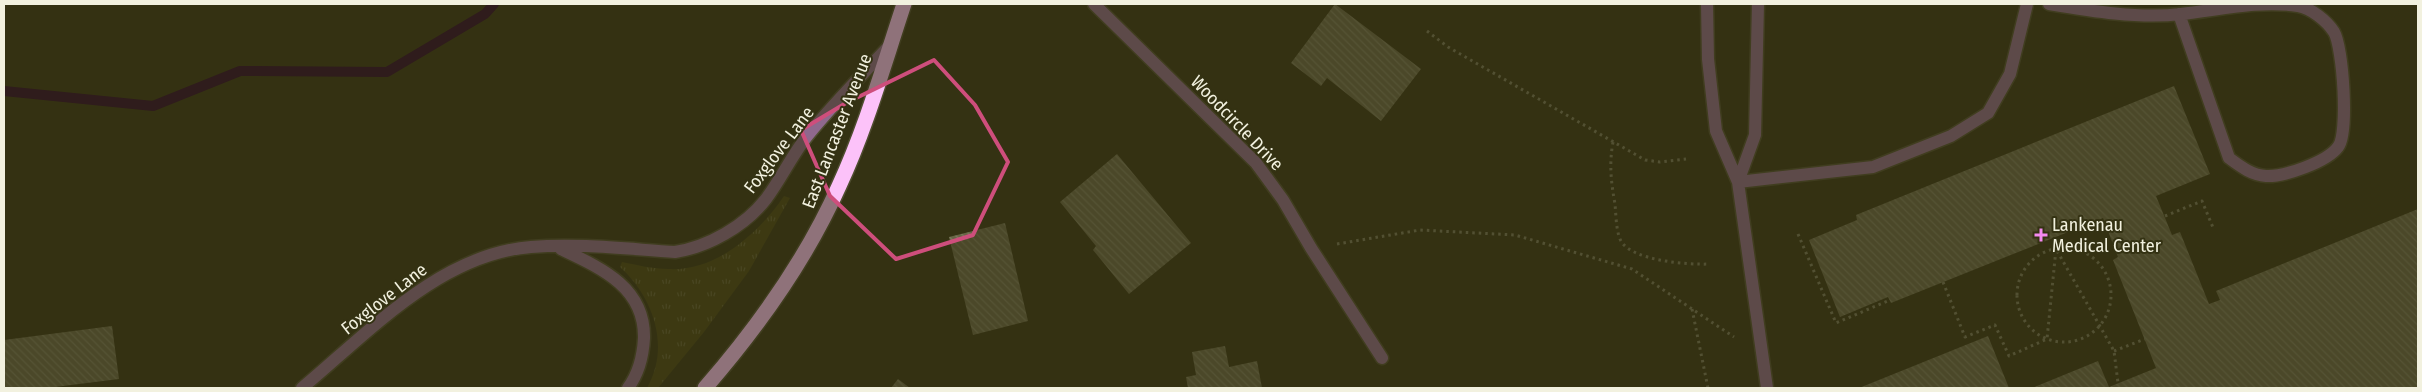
<svg xmlns="http://www.w3.org/2000/svg" width="2422" height="392" viewBox="0 0 2422 392" font-family="'Fira Sans Condensed',sans-serif">
  <style>
    .grass { fill: url(#grass-tufts) }
    .lines { fill: none; stroke-linecap: round; stroke-linejoin: round }
    .stream { stroke: #280328; stroke-width: 10 }
    .building { fill: url(#building-back-hatch) }
    .minor-casing { stroke: #4f4d30; stroke-width: 15 }
    .highway-casing { stroke: #4f4d30; stroke-width: 18 }
    .path { stroke: #76755a; stroke-width: 3; stroke-dasharray: 2.5 4; stroke-linecap: butt }
    .minor { stroke: #8f688d; stroke-width: 12 }
    .highway { stroke: #fcc2f9; stroke-width: 15 }
    .marked { fill: none; stroke: #ce4e7c; stroke-width: 4; stroke-linejoin: round }
    .poi-dot { fill: #f489f0; stroke: #343213; stroke-width: 2 }
    .labels { text-anchor: middle; dominant-baseline: central; stroke-width: 4; stroke-linejoin: round; paint-order: stroke }
    .street-label { font-size: 18px; fill: #f2f1df; stroke: #343213 }
    .poi-label { font-size: 18px; fill: #f2f1df; stroke: #343213; text-anchor: start }
  </style>
  <defs>
    <pattern id="grass-tufts" width="24" height="20" patternUnits="userSpaceOnUse" patternTransform="scale(1.25)"><rect width="24" height="20" fill="#474413"/><path d="M3 7l-1-3M5 7V3M7 7l1-3M15 17l-1-3M17 17v-4M19 17l1-3" fill="none" stroke="#625f35"/></pattern>
    <pattern id="building-back-hatch" width="6" height="6" patternUnits="userSpaceOnUse" patternTransform="scale(1.25)"><rect width="6" height="6" fill="#676545"/><path d="M-1 5l2 2M0 0l6 6M5-1l2 2" fill="none" stroke="#7d7c5f"/></pattern>
  </defs>
  <rect width="100%" height="100%" fill="#343213"/>
  <path class="grass" d="M784,196l6,2 -41,73 -45,61 -46,56h-11c24,-42 6,-91 -27,-121l2,-5c15,3 31,7 46,7 48,3 91,-36 116,-73z"/>
  <g class="lines">
    <path class="stream" d="M4,91l149,15 87,-35 147,1 98,-58 9,-10"/>
  </g>
  <path class="building" d="M1335,4l86,65 -40,52 -54,-43 -6,8 -30,-23z
    M2174,86l36,88 -54,22 16,39 8,-3 29,72 11,-4 -4,-9 202,-82v179h-386l66,-27 11,26 47,-19 -43,-108 5,-3 -15,-39 -212,85 -3,-6 -48,20 -31,-77 48,-20 -1,-5z
    M1117,154l74,89 -62,51 -36,-44 3,-4 -36,-44z
    M1005,223l23,98 -55,14 -24,-98z
    M112,326l7,53 -72,9h-43v-48z
    M1988,336l21,52h-150z
    M1225,346l4,21 28,-6 5,27h-74l-2,-11 10,-2 -4,-23z
    M898,379l12,9h-19z"/>
  <g class="lines">
    <g class="minor-casing">
      <path id="minor" d="M1094,4l162,159 27,37 28,48 71,110
        M1707,4l1,55 8,72 22,51 29,206
        M2049,4c42,7 90,15 132,10 38,-4 78,-14 117,-8 13,2 29,15 36,26 9,15 15,102 4,115 -11,15 -54,30 -72,29 -15,-1 -26,-10 -37,-18l-50,-144
        M1738,182l135,-15 78,-31 37,-23 22,-39 17,-70
        M1738,182l17,-47 3,-131
        M561,249c40,19 84,38 83,89 -1,19 -5,35 -16,50
        M302,388c66,-55 138,-134 229,-141 47,-4 96,2 144,5 33,-5 70,-26 91,-53 15,-20 26,-44 42,-64 26,-32 55,-61 83,-91"/>
    </g>
    <g class="highway-casing">
      <path id="highway" d="M705,388c53,-61 101,-128 134,-202 27,-58 45,-122 65,-182"/>
    </g>
    <path class="path" d="M1427,31l21,16 197,113 15,2 26,-3
      M1613,142c-4,22 -2,40 2,62 1,11 1,25 5,35 9,22 69,26 90,25
      M2165,216l37,-15 12,29
      M1798,234l38,89 54,-23
      M1337,244l83,-14 95,5 117,34 102,68
      M2017 295a47 47 0 1 1 94 0a47 47 0 1 1-94 0Z
      M2082,250l29,-12
      M1943,282l22,55 30,-12 14,31 38,-17 9,-90 58,102 4,32
      M1692,309l16,79
      M2114,351l31,-12"/>
    <use href="#minor" class="minor"/>
    <use href="#highway" class="highway"/>
  </g>
  <path d="M0 0H2422V392H0ZM934,60l41,45 33,57 -35,73 -77,24 -66,-63 -29,-66 45,-27z" fill="#343213" fill-opacity=".55" fill-rule="evenodd"/>
  <path class="marked" d="M934,60l41,45 33,57 -35,73 -77,24 -66,-63 -29,-66 45,-27z"/>
  <path class="poi-dot" d="M2038.5 227.5h5v5h5v5h-5v5h-5v-5h-5v-5h5z"/>
  <g class="labels">
    <g class="street-label">
      <text transform="translate(1237 123) rotate(46)">Woodcircle Drive</text>
      <text transform="translate(837 131) rotate(-69)">East Lancaster Avenue</text>
      <text transform="translate(779 150) rotate(-53)">Foxglove Lane</text>
      <text transform="translate(384 299) rotate(-38)">Foxglove Lane</text>
    </g>
    <g class="poi-label">
      <text x="2052" y="225">Lankenau<tspan x="2052" dy="21">Medical Center</tspan></text>
    </g>
  </g>
  <rect width="2422" height="392" fill="none" stroke="#f2f1df" stroke-width="10"/>
</svg>
